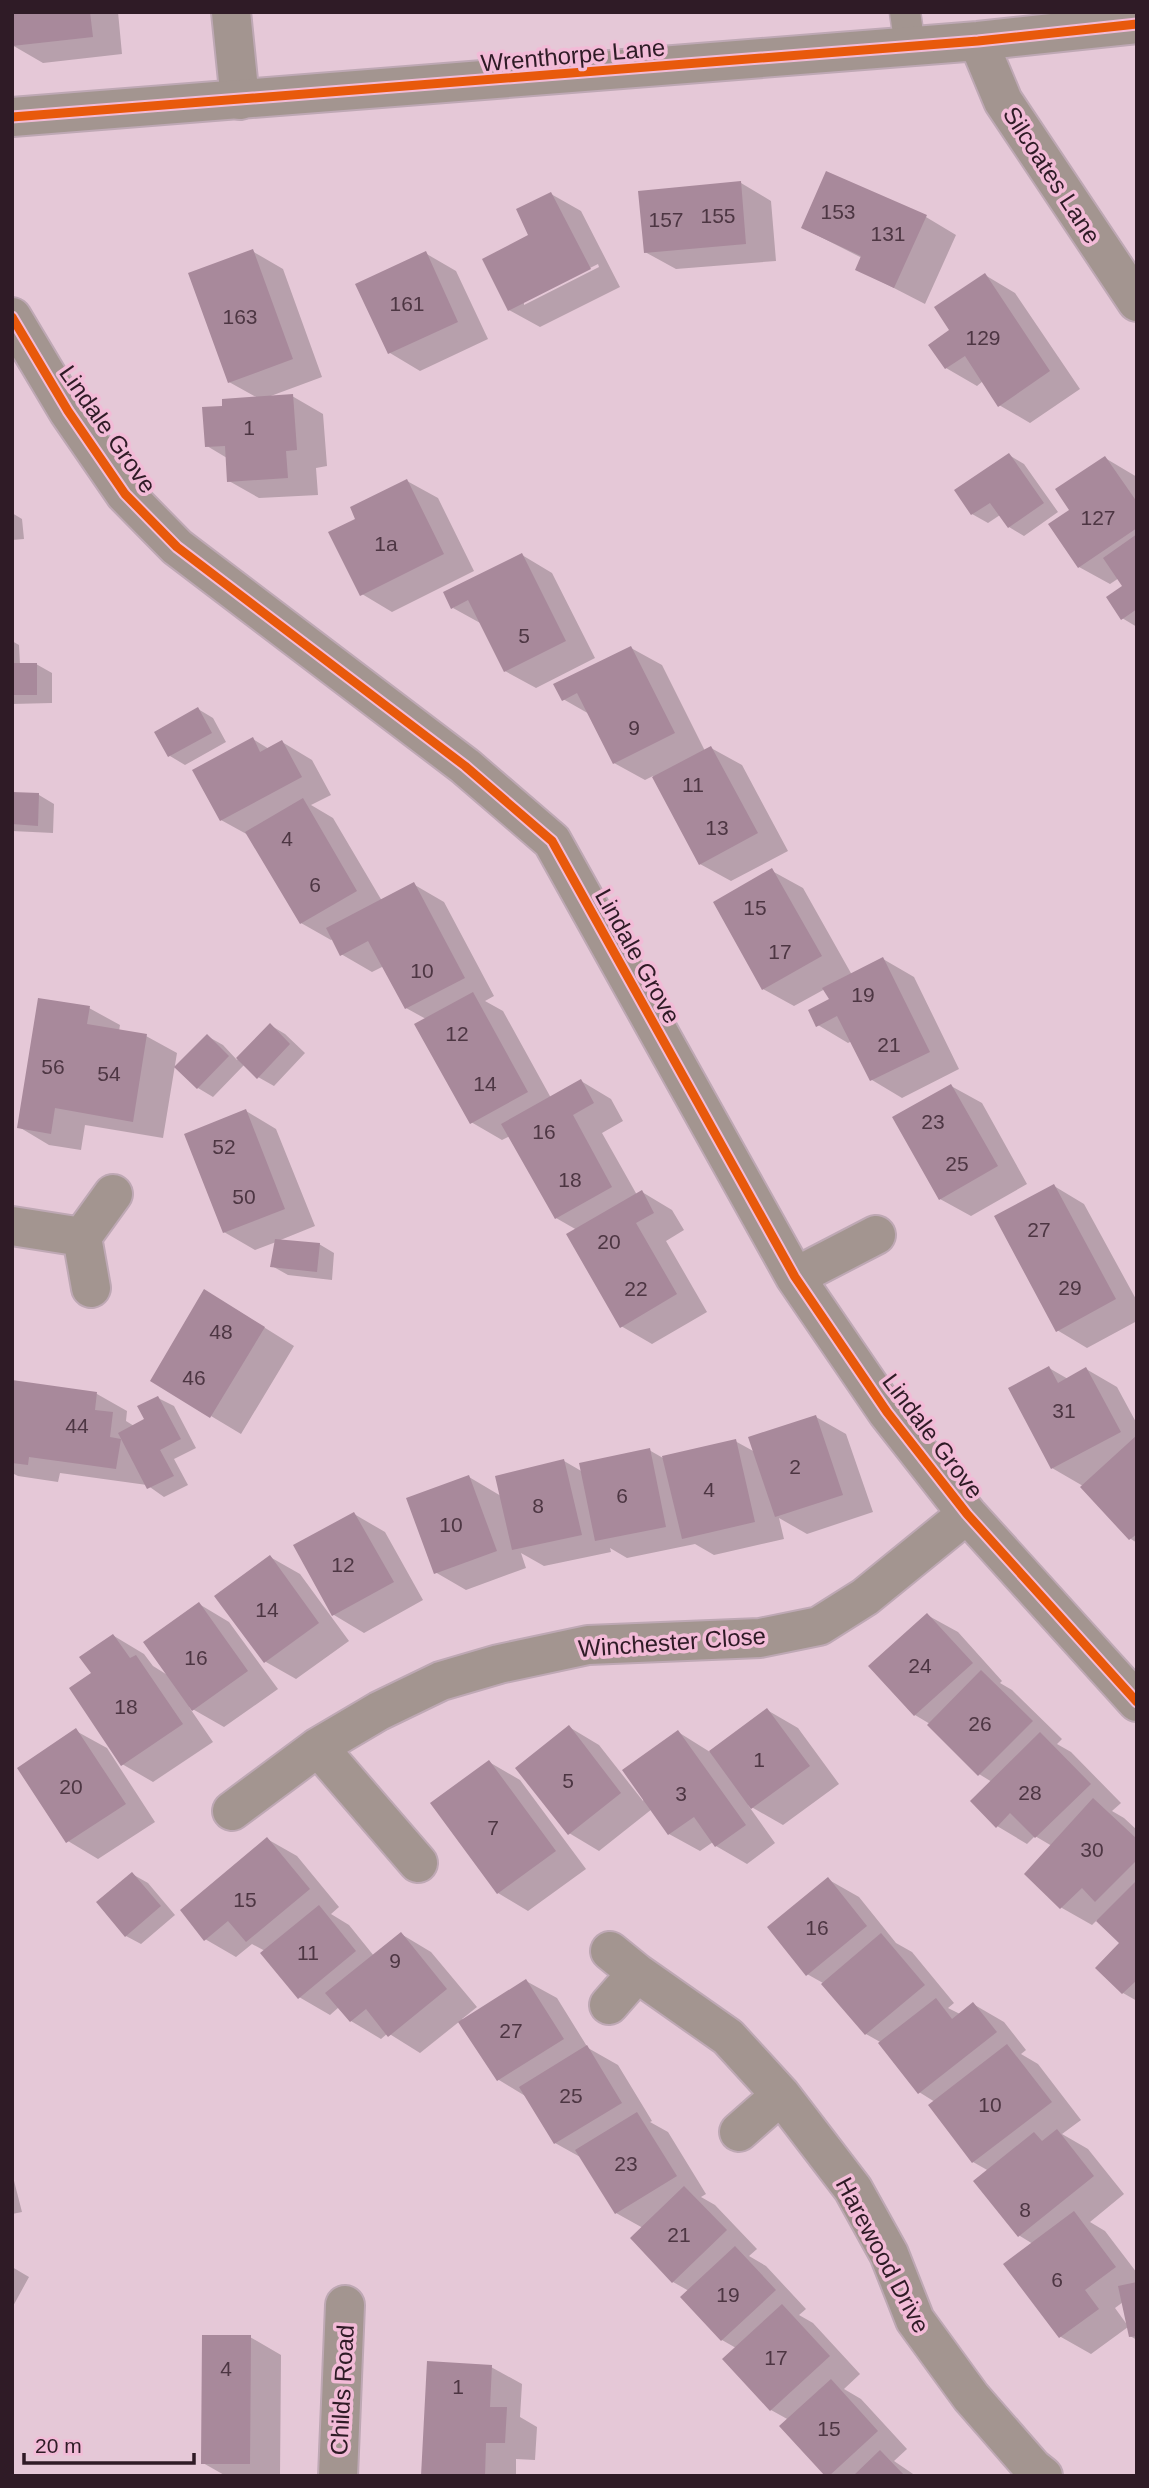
<svg xmlns="http://www.w3.org/2000/svg" width="1149" height="2488" viewBox="0 0 1149 2488" font-family="Helvetica,sans-serif">
  <style>
    .shadow { fill: #0003; fill-rule: evenodd }
    .building { fill: #a8899b }
    .lines { fill: none; stroke-linecap: round; stroke-linejoin: round }
    .service-casing { stroke: #bea8b4; stroke-width: 33 }
    .minor-casing { stroke: #bea8b4; stroke-width: 42 }
    .tertiary-casing { stroke: #bea8b4; stroke-width: 42 }
    .service { stroke: #a39590; stroke-width: 30 }
    .minor { stroke: #a39590; stroke-width: 38 }
    .tertiary { stroke: #a39590; stroke-width: 38 }
    .cycleway-casing { stroke: #f2bbd7; stroke-width: 13 }
    .cycleway { stroke: #e8590c; stroke-width: 9 }
    .labels { text-anchor: middle; dominant-baseline: central; stroke-width: 7; stroke-linejoin: round; paint-order: stroke }
    .number-label { font-size: 21px; fill: #4d3643 }
    .street-label { font-size: 24px; fill: #2f1b26; stroke: #f2bbd7 }
  </style>
  <rect width="100%" height="100%" fill="#e5c8d7"/>
  <path class="shadow" d="M12,12h106l4,42 -79,9 -31,-18z
    M741,183l30,18 5,60 -100,8 -31,-17z
    M551,194l30,17 39,76 -80,40 -31,-17 22,-74zM598,264l1,3 -75,38v-4z
    M926,217l30,18 -31,69 -68,-35 5,-11 -59,-30z
    M252,251l31,18 39,108 -54,20 24,-1 31,18 4,52 -11,2 2,27 -59,3 -30,-17 -2,-23 -20,-12 17,-38 34,-10 -29,-16z
    M425,253l31,18 32,68 -68,32 -30,-18z
    M985,275l30,18 65,96 -50,34 -31,-18 -16,-24 -6,5 -31,-18 5,-37z
    M1009,455l15,9 34,48 -34,24 -15,-9 -9,-12 -12,8 -16,-9z
    M1105,458l32,19v150l-15,-9 3,-32 -6,-8 -9,6 -31,-17 -8,-57z
    M407,481l31,17 36,73 -82,41 -30,-18 -5,-74z
    M12,513l10,6 2,20 -12,1z
    M522,555l30,18 43,85 -59,30 -31,-17 -23,-47 -29,-16z
    M12,641l7,4 1,20 16,-1 16,9v30l-40,1z
    M631,648l31,17 43,86 6,-3 31,17 46,86 -57,30 -31,-17 -47,-88 -8,4 -31,-17 -23,-48 -28,-16z
    M198,709l15,9 13,24 -41,23 -15,-9z
    M253,739l16,10 13,-7 30,18 19,35 -20,10 22,13 49,83 31,-17 31,18 50,94 -9,5 18,10 48,87 30,-17 30,18 12,22 -21,12 35,62 5,-3 30,18 12,20 -18,11 41,71 -55,32 -31,-18 -44,-96 -21,-12 -46,-82 -8,4 -31,-18 -45,-103 -20,-11 -22,-42 -12,6 -31,-18 -8,-15 -2,1 -30,-17 -51,-87 -29,-16z
    M12,794l27,1 15,9 -1,29 -41,-2z
    M772,871l31,17 49,87 31,-16 31,18 45,92 -57,29 -30,-18 -20,-39 -4,2 -30,-18 13,-25 -6,-11 -31,17 -31,-17z
    M89,1008l31,17 -1,6 27,5 31,17 -14,85 -78,-13 -4,25 -32,-5 -30,-18z
    M270,1025l15,9 20,19 -31,33 -16,-9 -13,-13 -32,33 -15,-9 9,-52 16,9 14,15z
    M951,1086l31,17 45,81 -56,32 -31,-17z
    M246,1111l30,18 39,97 -37,15 41,3 15,9 -2,27 -44,-5 -16,-9 4,-24 -21,8 -31,-18z
    M1054,1186l30,18 53,97v20l-50,27 -30,-18z
    M235,1309l59,37 -53,88 -30,-18z
    M1049,1368l19,11 18,-10 31,18 20,37v119l-6,-4 -48,-53 -31,-18z
    M12,1382l85,12 30,17 -1,10 8,5 13,-6 11,-22 16,8 22,42 -22,11 14,26 -24,12 -17,-12 -87,-12 -2,9 -40,-6 -6,-3z
    M816,1417l30,17 27,78 -66,22 -28,-16 5,21 -70,16 -19,-11 -68,14 -17,-10 1,4 -67,14 -23,-13 5,15 -60,22 -31,-18 34,-95 32,19 63,-35 19,11 66,-22 14,8 72,-17 20,11z
    M354,1514l31,18 38,68 -59,33 -30,-18z
    M270,1557l30,17 49,67 -53,38 -30,-17z
    M199,1604l30,18 49,67 -54,38 -35,-20 24,35 -60,40 -31,-18 -29,-90 21,-38 30,18 9,12 16,10z
    M927,1615l31,17 44,49 -2,2 12,7 50,49 -5,5 14,8 50,51 -9,8 12,7 13,12v171l-14,-8 -25,-25 24,-25 -25,-23 -5,5 -30,-17 -35,-34 25,-28 -17,-10 -8,8 -30,-18 -5,-44 -13,-8 -49,-50 -15,-9z
    M767,1710l31,18 41,56 -56,41 -35,-20 27,38 -28,21 -31,-18 -3,-4 -13,9 -31,-17 -17,-25 -53,42 -30,-18v-106l30,18 44,56 35,-69 32,20z
    M76,1731l31,17 48,74 -57,37 -30,-18z
    M489,1762l31,18 66,89 -58,42 -30,-18z
    M267,1839l30,17 42,51 -8,7 18,11 25,31 27,-22 30,18 46,55 -15,12 2,2 62,-40 31,17 31,50 30,17 34,56 -2,1 18,10 38,62 -5,3 14,8 42,44 -8,7 17,10 40,43 -7,6 14,8 47,51 -16,15 17,10 46,50 -13,12 22,15h-89l-38,-56 -18,-10 -46,-51 11,-11 -14,-8 -40,-43 7,-6 -16,-9 -41,-44 11,-10 -27,-15 -34,-55 -27,-15 -28,-46 -28,-17 -39,-59 -40,32 -32,-20 -7,6 -30,-18 -12,-14 -9,8 -31,-18 -34,-46 -13,-7 -16,13 -31,-18z
    M132,1874l16,9 27,32 -34,29 -15,-8z
    M829,1880l30,17 37,46 16,9 42,51 -6,5 12,6 13,-10 31,18 22,28 -5,4 17,10 43,56 -19,14 26,15 36,45 -34,28 15,9 32,42v67l-7,-4 -2,-9 -37,27 -30,-17 -28,-93 -13,-8 -44,-55 13,-10 -16,-9 -38,-60 -16,-10 -37,-49 -16,-9 -43,-51 -16,-9zM1123,2302l5,24 -13,-18z
    M12,2173l10,39 -10,2z
    M12,2267l17,10 -17,31z
    M250,2337l31,18 -1,121h-54l-23,-13z
    M491,2367l31,17 -2,33 17,10 -2,33 -19,-1v17h-93z"/>
  <path class="building" d="M12,12h78l3,25 -81,9z
    M826,171l101,44 -33,73 -39,-18 6,-14 -60,-28z
    M741,181l5,63 -102,9 -6,-62z
    M551,192l40,77 -83,42 -26,-52 46,-24 -12,-26z
    M253,249l40,110 -65,24 -40,-110z
    M426,251l32,71 -70,32 -33,-70z
    M985,273l65,98 -52,36 -33,-51 -20,13 -17,-24 21,-15 -15,-23z
    M293,394l4,56 -11,1 2,27 -61,4 -2,-36 -20,1 -3,-40 20,-1v-7z
    M1009,453l35,50 -36,25 -18,-25 -19,12 -17,-25z
    M1105,456l32,46v26l-59,40 -30,-44 21,-14 -14,-21z
    M407,479l37,75 -84,42 -32,-64 27,-13 -5,-12z
    M1137,534v75l-16,11 -15,-23 16,-11 -19,-28z
    M522,553l44,88 -62,31 -36,-72 -17,9 -8,-17z
    M631,646l44,87 -62,31 -36,-71 -15,8 -9,-17z
    M12,663h25v32h-25z
    M198,707l14,26 -44,24 -14,-25z
    M253,737l7,15 22,-12 20,37 -82,44 -28,-51z
    M711,746l47,87 -59,32 -47,-88z
    M12,792l27,1 -1,33 -26,-2z
    M303,798l54,93 -57,33 -55,-92z
    M772,868l50,88 -60,34 -49,-88z
    M414,882l51,96 -60,31 -37,-68 -28,15 -14,-28z
    M883,957l47,95 -60,29 -33,-65 -21,11 -8,-17 21,-11 -7,-11z
    M473,992l55,100 -58,32 -56,-100z
    M38,998l52,8 -3,18 60,10 -14,88 -78,-14 -4,26 -34,-6z
    M270,1023l20,21 -33,35 -21,-21z
    M207,1034l22,22 -32,33 -23,-22z
    M581,1079l13,24 -21,12 39,72 -57,32 -54,-95z
    M951,1084l47,82 -59,34 -47,-83z
    M246,1109l39,100 -62,24 -39,-99z
    M1054,1184l62,115 -60,33 -62,-116z
    M642,1190l12,23 -18,10 41,71 -57,34 -54,-94z
    M275,1239l45,4 -3,29 -47,-5z
    M204,1289l61,38 -55,91 -60,-37z
    M1049,1366l9,17 28,-16 35,65 -70,37 -43,-81z
    M12,1380l85,12 -2,18 18,2 -3,25 11,2 -5,30 -87,-12 -1,8 -16,-2z
    M158,1396l23,43 -21,11 14,26 -27,13 -29,-56 26,-14 -7,-13z
    M816,1415l27,80 -68,22 -27,-80z
    M1137,1435v99l-8,6 -49,-53z
    M736,1439l19,83 -73,17 -20,-83z
    M650,1448l16,79 -71,14 -16,-78z
    M564,1459l18,76 -70,15 -17,-74z
    M469,1475l28,76 -63,23 -28,-76z
    M354,1512l40,70 -62,34 -39,-71z
    M270,1555l49,68 -55,40 -50,-67z
    M199,1602l49,69 -56,40 -49,-69z
    M927,1613l46,50 -59,53 -46,-50z
    M113,1634l17,24 6,-3 47,69 -62,42 -52,-78 22,-15 -12,-16z
    M981,1670l52,51 -55,55 -51,-51z
    M767,1708l43,58 -59,43 -42,-58z
    M569,1725l52,68 -53,42 -53,-67z
    M76,1728l50,76 -60,39 -49,-75z
    M678,1730l68,95 -31,22 -21,-30 -26,18 -46,-65z
    M1040,1732l51,52 -56,54 -25,-25 -14,15 -26,-27z
    M489,1760l67,91 -59,43 -67,-91z
    M1093,1798l44,41v21l-42,42 -13,-14 -22,21 -36,-35z
    M267,1837l43,52 -64,53 -18,-21 -24,20 -24,-31z
    M132,1872l29,34 -36,31 -29,-35z
    M828,1877l39,49 -61,50 -39,-49z
    M1137,1880v100l-15,14 -27,-26 24,-25 -23,-22z
    M319,1905l37,46 -58,48 -38,-46z
    M401,1932l46,57 -59,48 -22,-28 -16,13 -25,-29z
    M881,1933l44,52 -60,50 -44,-51z
    M526,1979l38,60 -67,42 -39,-59z
    M936,1998l16,21 21,-17 24,30 -79,62 -40,-51z
    M1007,2044l45,58 -80,61 -44,-58z
    M587,2045l35,58 -68,41 -35,-57z
    M637,2112l40,64 -62,38 -40,-64z
    M1057,2129l37,47 -76,61 -45,-56 61,-49 8,9z
    M684,2186l43,44 -55,53 -42,-45z
    M1074,2211l42,56 -31,23 14,19 -40,29 -56,-74z
    M735,2246l41,44 -55,51 -41,-44z
    M1137,2282v54l-8,1 -11,-51z
    M782,2304l48,52 -60,55 -48,-52z
    M202,2335h49l-1,129h-49z
    M427,2361l65,4 -2,42h17l-2,36h-19l-1,33h-64z
    M831,2379l47,52 -49,45h-4l-46,-50z
    M880,2450l25,26h-52z"/>
  <g class="lines">
    <g class="service-casing">
      <path id="service" d="M905,12l5,35"/>
    </g>
    <g class="minor-casing">
      <path id="minor" d="M231,12l9,88
        M12,317l56,94 57,83 52,53 288,219 87,75 243,436 92,135 80,102 170,188
        M12,1226l70,11
        M795,1277l81,-42
        M91,1288l-9,-51 31,-43
        M318,1747l100,116
        M232,1811l86,-64 61,-36 62,-30 58,-17 89,-19 172,-7 59,-12 46,-29 102,-83
        M610,1951l27,22 91,64 53,58 72,94 36,65 26,66 56,77 62,71 10,8
        M609,2005l28,-32
        M739,2132l42,-37
        M338,2476l7,-171"/>
    </g>
    <g class="tertiary-casing">
      <path id="tertiary" d="M978,41l25,60 134,201
        M12,117l966,-76 159,-17"/>
    </g>
    <use href="#service" class="service"/>
    <use href="#minor" class="minor"/>
    <use href="#tertiary" class="tertiary"/>
    <g class="cycleway-casing">
      <path id="cycleway" d="M12,117l966,-76 159,-17
        M12,317l56,94 57,83 52,53 288,219 87,75 243,436 92,135 80,102 170,188"/>
    </g>
    <use href="#cycleway" class="cycleway"/>
  </g>
  <g class="labels">
    <g class="number-label">
      <text x="838" y="211">153</text>
      <text x="718" y="215">155</text>
      <text x="666" y="219">157</text>
      <text x="888" y="233">131</text>
      <text x="407" y="303">161</text>
      <text x="240" y="316">163</text>
      <text x="983" y="337">129</text>
      <text x="249" y="427">1</text>
      <text x="1098" y="517">127</text>
      <text x="386" y="543">1a</text>
      <text x="524" y="635">5</text>
      <text x="634" y="727">9</text>
      <text x="693" y="784">11</text>
      <text x="717" y="827">13</text>
      <text x="287" y="838">4</text>
      <text x="315" y="884">6</text>
      <text x="755" y="907">15</text>
      <text x="780" y="951">17</text>
      <text x="422" y="970">10</text>
      <text x="863" y="994">19</text>
      <text x="457" y="1033">12</text>
      <text x="889" y="1044">21</text>
      <text x="53" y="1066">56</text>
      <text x="109" y="1073">54</text>
      <text x="485" y="1083">14</text>
      <text x="933" y="1121">23</text>
      <text x="544" y="1131">16</text>
      <text x="224" y="1146">52</text>
      <text x="957" y="1163">25</text>
      <text x="570" y="1179">18</text>
      <text x="244" y="1196">50</text>
      <text x="1039" y="1229">27</text>
      <text x="609" y="1241">20</text>
      <text x="1070" y="1287">29</text>
      <text x="636" y="1288">22</text>
      <text x="221" y="1331">48</text>
      <text x="194" y="1377">46</text>
      <text x="1064" y="1410">31</text>
      <text x="77" y="1425">44</text>
      <text x="795" y="1466">2</text>
      <text x="709" y="1489">4</text>
      <text x="622" y="1495">6</text>
      <text x="538" y="1505">8</text>
      <text x="451" y="1524">10</text>
      <text x="343" y="1564">12</text>
      <text x="267" y="1609">14</text>
      <text x="196" y="1657">16</text>
      <text x="920" y="1665">24</text>
      <text x="126" y="1706">18</text>
      <text x="980" y="1723">26</text>
      <text x="759" y="1759">1</text>
      <text x="568" y="1780">5</text>
      <text x="71" y="1786">20</text>
      <text x="1030" y="1792">28</text>
      <text x="681" y="1793">3</text>
      <text x="493" y="1827">7</text>
      <text x="1092" y="1849">30</text>
      <text x="245" y="1899">15</text>
      <text x="817" y="1927">16</text>
      <text x="308" y="1952">11</text>
      <text x="395" y="1960">9</text>
      <text x="511" y="2030">27</text>
      <text x="571" y="2095">25</text>
      <text x="990" y="2104">10</text>
      <text x="626" y="2163">23</text>
      <text x="1025" y="2209">8</text>
      <text x="679" y="2234">21</text>
      <text x="1057" y="2279">6</text>
      <text x="728" y="2294">19</text>
      <text x="776" y="2357">17</text>
      <text x="226" y="2368">4</text>
      <text x="458" y="2386">1</text>
      <text x="829" y="2428">15</text>
    </g>
    <g class="street-label">
      <text transform="translate(573 55) rotate(-5)">Wrenthorpe Lane</text>
      <text transform="translate(1052 175) rotate(57)">Silcoates Lane</text>
      <text transform="translate(108 429) rotate(55)">Lindale Grove</text>
      <text transform="translate(638 956) rotate(61)">Lindale Grove</text>
      <text transform="translate(933 1436) rotate(53)">Lindale Grove</text>
      <text transform="translate(672 1642) rotate(-4)">Winchester Close</text>
      <text transform="translate(883 2255) rotate(62)">Harewood Drive</text>
      <text transform="translate(342 2390) rotate(-87)">Childs Road</text>
    </g>
  </g>
  <rect width="1149" height="2488" fill="none" stroke="#2f1b26" stroke-width="28"/>
  <path d="M24 2453v10h170v-10" fill="none" stroke="#2f1b26" stroke-width="3.5"/>
  <text x="35" y="2453" font-size="21" fill="#2f1b26" stroke="#f2bbd7" stroke-width="5" paint-order="stroke">20 m</text>
</svg>
